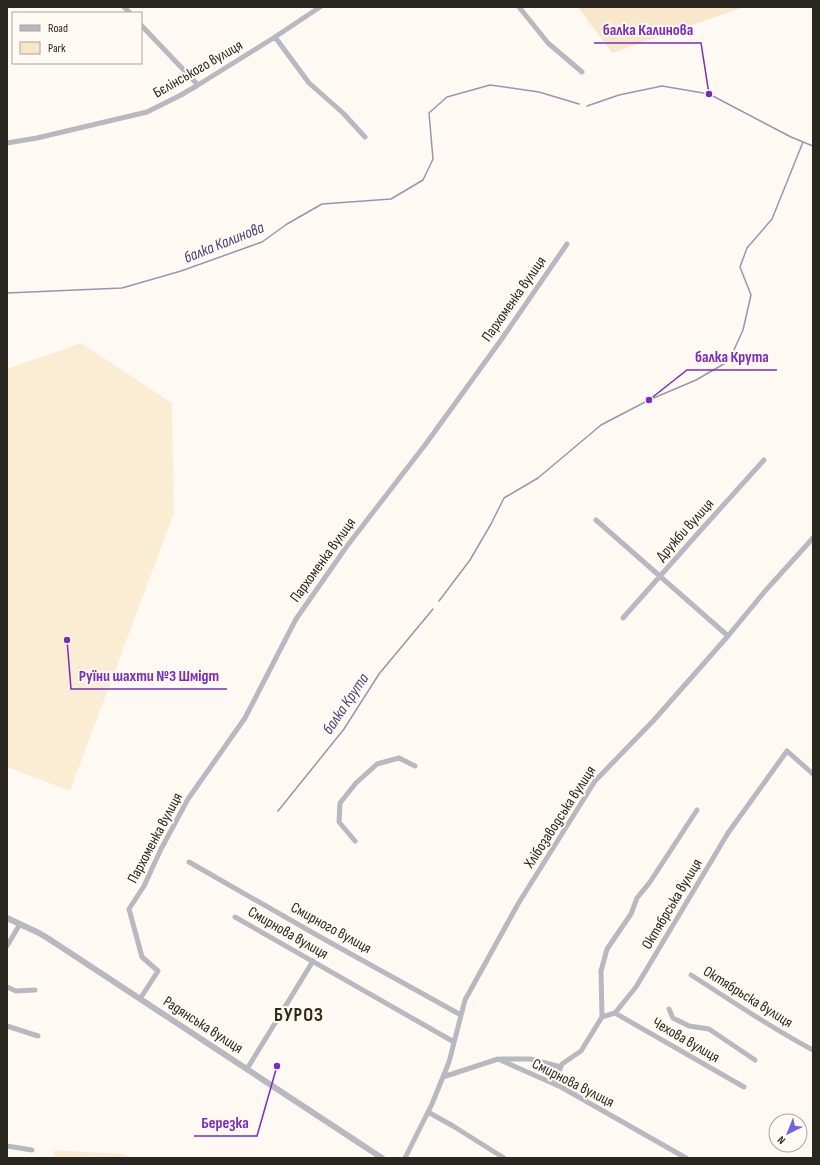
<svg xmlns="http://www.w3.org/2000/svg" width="820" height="1165" viewBox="0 0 820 1165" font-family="'Sofia Sans Condensed',sans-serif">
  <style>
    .built { fill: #fbedd4 }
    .green { fill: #f8e7ca }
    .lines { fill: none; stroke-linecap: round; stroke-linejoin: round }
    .stream { stroke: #9697ae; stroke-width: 1.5 }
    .minor { stroke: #b7b8c0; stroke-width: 5 }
    .tertiary { stroke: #b7b8c0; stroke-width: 6 }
    .labels { text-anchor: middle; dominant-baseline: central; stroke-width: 4; stroke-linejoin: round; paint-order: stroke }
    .street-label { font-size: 15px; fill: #2a2620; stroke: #fefaf3 }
    .water-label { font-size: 16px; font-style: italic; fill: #444474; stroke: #fefaf3 }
    .district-label { font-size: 19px; font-weight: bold; letter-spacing: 1px; fill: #31291c; stroke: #fefaf3 }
    .leader { fill: none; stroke: #7b2cbf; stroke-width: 1.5 }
    .callout-dot { fill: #7b2cbf; stroke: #fefaf3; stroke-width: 1.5 }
    .callout-label { font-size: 16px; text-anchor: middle; font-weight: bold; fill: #7b2cbf; stroke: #fefaf3; stroke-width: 4; stroke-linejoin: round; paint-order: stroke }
  </style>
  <rect width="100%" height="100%" fill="#fefaf3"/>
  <path class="built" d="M81,343l91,60 2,110 -104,278 -63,-24v-398z
    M54,1150l70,4 7,4h-78z"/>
  <path class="green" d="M578,7h166l-132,46z"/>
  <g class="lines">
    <path class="stream" d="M587,106l32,-11 43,-9 47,8 82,43 22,9
      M7,293l115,-5 59,-17 81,-29 25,-18 35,-20 69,-5 32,-19 10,-21 -4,-46 18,-16 43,-12 49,7 40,12
      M439,601l31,-41 21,-36 13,-26 34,-20 63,-53 48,-25 47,-20 33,-19 14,-31 8,-35 -11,-28 7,-19 25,-29 31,-77
      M278,811l66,-82 35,-55 54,-65"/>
    <path class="minor" d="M124,7l6,6
      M519,7l29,36 34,29
      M141,25l57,60
      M275,37l34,46 34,30 22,24
      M7,143l30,-5 110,-26 34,-17 17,-10 77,-48 45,-30
      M596,520l132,116
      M623,618l77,-87 64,-71
      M355,841l-16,-19 1,-19 16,-20 21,-19 22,-6 16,8
      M189,862l133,76 139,77
      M235,917l219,125
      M7,946l13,-22
      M691,975c41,26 80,53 122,75
      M7,987l9,4 19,-1
      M140,999l18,-28 -16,-14 -13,-48 15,-23 17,-37 27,-50 57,-81 51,-99 51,-73 78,-101 76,-105 66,-96
      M669,1009l4,9 16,8 20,3 46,31
      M615,1013l129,74
      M602,1017l-1,-46 6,-22 24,-35 6,-16 13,-16 47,-72
      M7,1026l31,10
      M501,1059h29l31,8
      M247,1069l66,-108
      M443,1077l55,-18 63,28 125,71
      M554,1084l8,-20 19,-13 21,-34 13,-4 21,-26 92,-154 59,-82 26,23
      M428,1112l25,14 51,32
      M7,1146l25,4
      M405,1158l27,-54 17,-42 16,-62 53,-96 77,-123 59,-61 74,-84 38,-46 47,-52"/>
    <path class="tertiary" d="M7,918l32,15 10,6 333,219"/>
  </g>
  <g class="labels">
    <g class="street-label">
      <text transform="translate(198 69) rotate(-30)">Бєлінського вулиця</text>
      <text transform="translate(514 299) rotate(-55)">Пархоменка вулиця</text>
      <text transform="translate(685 530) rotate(-48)">Дружби вулиця</text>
      <text transform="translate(323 560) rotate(-54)">Пархоменка вулиця</text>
      <text transform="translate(560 817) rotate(-57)">Хлібозаводська вулиця</text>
      <text transform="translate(155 838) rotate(-62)">Пархоменка вулиця</text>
      <text transform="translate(672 904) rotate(-59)">Октябрська вулиця</text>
      <text transform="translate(331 928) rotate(29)">Смирного вулиця</text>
      <text transform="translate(288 933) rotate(30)">Смирнова вулиця</text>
      <text transform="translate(748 997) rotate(32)">Октябрьска вулиця</text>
      <text transform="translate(203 1025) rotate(33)">Радянська вулиця</text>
      <text transform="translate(686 1040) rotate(30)">Чехова вулиця</text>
      <text transform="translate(573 1083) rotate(27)">Смирнова вулиця</text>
    </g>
    <g class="water-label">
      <text transform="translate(224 243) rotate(-22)">балка Калинова</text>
      <text transform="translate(346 704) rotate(-56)">балка Крута</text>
    </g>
    <g class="district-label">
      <text x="299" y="1015">БУРОЗ</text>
    </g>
  </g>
  <path class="leader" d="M709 94L701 43H594M649 400L687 370H777M67 640L71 689H227M277 1066L257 1136H194"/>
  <g class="callout-dot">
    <circle cx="709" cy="94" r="4"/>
    <circle cx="649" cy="400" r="4"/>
    <circle cx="67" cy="640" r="4"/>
    <circle cx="277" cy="1066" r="4"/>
  </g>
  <g class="callout-label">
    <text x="648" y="35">балка Калинова</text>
    <text x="732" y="362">балка Крута</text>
    <text x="149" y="681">Руїни шахти №3 Шмідт</text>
    <text x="225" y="1128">Березка</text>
  </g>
  <rect width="820" height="1165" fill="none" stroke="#2a2620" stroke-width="16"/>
  <rect x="12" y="12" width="130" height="52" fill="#fefaf3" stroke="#a9a59f"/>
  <rect x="20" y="25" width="20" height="6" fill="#b7b8c0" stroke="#a9a59f"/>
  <text x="48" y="32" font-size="12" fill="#2a2620">Road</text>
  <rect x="20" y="42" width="20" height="12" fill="#f8e7ca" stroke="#a9a59f"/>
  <text x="48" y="52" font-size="12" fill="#2a2620">Park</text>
  <g transform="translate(788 1133) rotate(223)"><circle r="19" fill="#fefaf3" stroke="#a9a59f"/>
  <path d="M0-3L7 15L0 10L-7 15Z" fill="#6e64de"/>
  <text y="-6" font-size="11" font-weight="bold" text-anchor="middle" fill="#2a2620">N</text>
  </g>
</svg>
